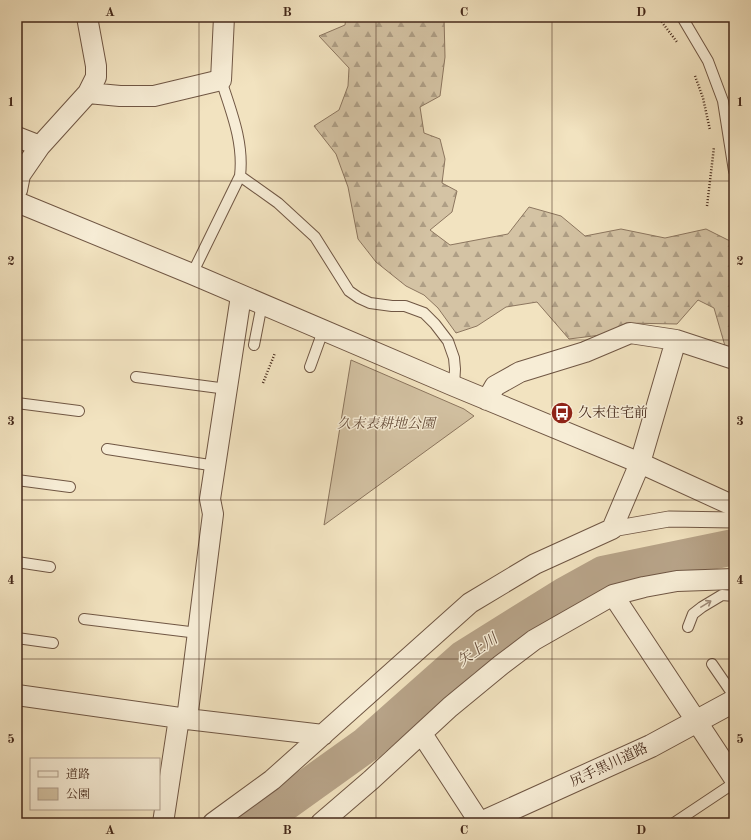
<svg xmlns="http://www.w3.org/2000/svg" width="751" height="840" viewBox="0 0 751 840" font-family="'Old Standard TT','Noto Serif JP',serif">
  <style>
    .green { fill: #d4c3a4; stroke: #8c765f }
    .forest { fill: url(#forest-firs); stroke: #8c765f }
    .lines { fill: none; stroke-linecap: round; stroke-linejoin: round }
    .river { stroke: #b7a388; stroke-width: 36 }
    .service-casing { stroke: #705744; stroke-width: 12 }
    .pedestrian-casing { stroke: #705744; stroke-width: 17 }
    .minor-casing { stroke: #705744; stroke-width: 22 }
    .tertiary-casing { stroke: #705744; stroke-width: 24 }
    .path { stroke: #44281a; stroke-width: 2.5; stroke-dasharray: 1 2; stroke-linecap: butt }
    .service { stroke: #f7edd6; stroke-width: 10 }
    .pedestrian { stroke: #f7edd6; stroke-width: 15 }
    .minor { stroke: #f7edd6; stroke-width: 20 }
    .tertiary { stroke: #f7edd6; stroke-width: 22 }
    .oneway { stroke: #9e8a78 }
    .grid { fill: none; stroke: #44281a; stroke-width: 1; stroke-opacity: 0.55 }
    .labels { text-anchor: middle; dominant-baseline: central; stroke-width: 3; stroke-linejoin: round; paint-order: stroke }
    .poi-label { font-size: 14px; fill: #44281a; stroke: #f7edd6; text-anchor: start }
    .park-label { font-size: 14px; font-style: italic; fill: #684f3c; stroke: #f7edd6 }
    .street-label { font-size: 14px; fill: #44281a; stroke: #f7edd6 }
    .water-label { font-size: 15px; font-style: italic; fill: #664d3b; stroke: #f7edd6 }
    .neatline { fill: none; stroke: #44281a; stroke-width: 1.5 }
    .grid-label { font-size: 13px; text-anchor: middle; font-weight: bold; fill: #44281a }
  </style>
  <defs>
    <pattern id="forest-firs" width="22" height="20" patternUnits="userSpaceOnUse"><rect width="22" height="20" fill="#d4c3a4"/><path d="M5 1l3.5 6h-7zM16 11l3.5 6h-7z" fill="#ae9e85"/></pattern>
  </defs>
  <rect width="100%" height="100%" fill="#f2e3c0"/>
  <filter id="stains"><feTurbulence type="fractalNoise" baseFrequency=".005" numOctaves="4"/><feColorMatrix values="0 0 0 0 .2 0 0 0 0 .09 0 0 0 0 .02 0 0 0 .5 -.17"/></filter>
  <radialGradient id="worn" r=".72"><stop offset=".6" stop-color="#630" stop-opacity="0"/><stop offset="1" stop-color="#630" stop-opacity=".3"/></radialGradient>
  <path class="green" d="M351,360l113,49 10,7 -150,109z"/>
  <path class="forest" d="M346,17h98l1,40 -5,39 -20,11 4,26 16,6 5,20 -3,24 15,8 -5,21 -22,18 20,15 58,-11 21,-27 32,9 24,20 36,-7 44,9 41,-9 28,14v134l-20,-69 -16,-8 -21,24 -51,-1 -17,11 -40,5 -32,-37 -31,5 -29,19 -21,7 -18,-25 -14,-13 -18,-9 -30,-24 -18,-23 -10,-52 -12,-33 -22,-28 25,-16 9,-24 1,-18 -30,-32 26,-11z"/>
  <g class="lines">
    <path class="river" d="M257,823l110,-79 97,-86 101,-63 38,-21 131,-27"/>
    <g class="service-casing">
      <path id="service" d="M682,17l26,44 15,40 11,70
        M221,80c10,31 23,62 19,96l38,27 37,34 34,54 10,7 11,5 22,3h13l19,7 11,11 13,17 6,17 1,11 -1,17
        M192,274l48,-98
        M254,345l8,-41
        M310,367l13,-36
        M136,377l91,12
        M17,403l62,8
        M107,449l109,17
        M17,480l53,7
        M17,562l33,5
        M84,619l114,14
        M688,627l5,-13 9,-7 20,-12 12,1
        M17,638l36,5
        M712,664l22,32
        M674,823l60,-40"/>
    </g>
    <g class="pedestrian-casing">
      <path id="pedestrian" d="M612,529l57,-10 65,1"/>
    </g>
    <g class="minor-casing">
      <path id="minor" d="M88,93l32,3h34l67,-16 3,-63
        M17,137l23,9
        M17,190l3,-15 20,-29 48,-53 8,-16v-11l-9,-49
        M17,202l175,72 262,112 186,77 94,43
        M487,400l8,-14 25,-14 65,-20 45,-19 46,7 58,19
        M613,595l121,183
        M17,695l170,24 136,16
        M187,719l26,-205 -3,-15 31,-203
        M422,734l58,89
        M163,823l16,-105
        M213,823l59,-43 198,-177 65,-39 77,-35 28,-66 36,-123
        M321,823l50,-43 79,-73 51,-42 33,-25 79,-45 31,-8 33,-6 57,-2"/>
    </g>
    <g class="tertiary-casing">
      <path id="tertiary" d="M481,823l170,-77 83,-45"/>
    </g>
    <path class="path" d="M658,17l19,25
      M695,76l8,22 7,32
      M707,206l7,-59
      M263,383l12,-30"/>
    <use href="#service" class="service"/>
    <use href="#pedestrian" class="pedestrian"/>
    <use href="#minor" class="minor"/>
    <use href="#tertiary" class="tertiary"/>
  </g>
  <defs><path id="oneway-shaft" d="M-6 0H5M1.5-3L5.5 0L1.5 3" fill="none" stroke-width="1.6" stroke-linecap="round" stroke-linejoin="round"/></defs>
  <use class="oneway" href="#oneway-shaft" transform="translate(706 604) rotate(-31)"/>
  <path class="grid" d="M199,17v806M376,17v806M552,17v806M17,181h717M17,340h717M17,500h717M17,659h717"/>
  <defs>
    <g id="bus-disc" transform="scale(1.15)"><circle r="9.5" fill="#8f2418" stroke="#f7edd6"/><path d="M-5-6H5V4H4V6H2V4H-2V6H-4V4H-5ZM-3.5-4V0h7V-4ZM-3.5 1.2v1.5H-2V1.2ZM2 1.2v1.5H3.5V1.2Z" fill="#fff"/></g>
  </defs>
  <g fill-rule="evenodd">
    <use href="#bus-disc" x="562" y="413"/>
  </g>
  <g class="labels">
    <g class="poi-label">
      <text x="578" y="413">久末住宅前</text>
    </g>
    <g class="park-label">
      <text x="386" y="424">久末表耕地公園</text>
    </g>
    <g class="street-label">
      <text transform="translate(609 765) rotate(-25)">尻手黒川道路</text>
    </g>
    <g class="water-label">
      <text transform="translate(478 651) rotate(-35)">矢上川</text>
    </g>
  </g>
  <rect width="751" height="840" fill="none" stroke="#f2e3c0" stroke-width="44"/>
  <rect x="30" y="758" width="130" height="52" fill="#f7edd6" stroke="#af9e8b"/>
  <rect x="38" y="771" width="20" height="6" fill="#f7edd6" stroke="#af9e8b"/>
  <text x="66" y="778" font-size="12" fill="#44281a">道路</text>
  <rect x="38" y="788" width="20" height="12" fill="#d4c3a4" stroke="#af9e8b"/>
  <text x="66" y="798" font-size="12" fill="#44281a">公園</text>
  <rect x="22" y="22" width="707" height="796" class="neatline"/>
  <g class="grid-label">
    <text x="110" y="16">A</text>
    <text x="287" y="16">B</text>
    <text x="464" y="16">C</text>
    <text x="641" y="16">D</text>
    <text x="11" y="106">1</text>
    <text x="740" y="106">1</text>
    <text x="11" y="265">2</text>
    <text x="740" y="265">2</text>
    <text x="11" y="425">3</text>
    <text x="740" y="425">3</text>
    <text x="11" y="584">4</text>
    <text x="740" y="584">4</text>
    <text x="11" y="743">5</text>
    <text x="740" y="743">5</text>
    <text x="110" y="834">A</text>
    <text x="287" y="834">B</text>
    <text x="464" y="834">C</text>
    <text x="641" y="834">D</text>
  </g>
  <rect width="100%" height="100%" filter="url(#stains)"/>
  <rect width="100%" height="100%" fill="url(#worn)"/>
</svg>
